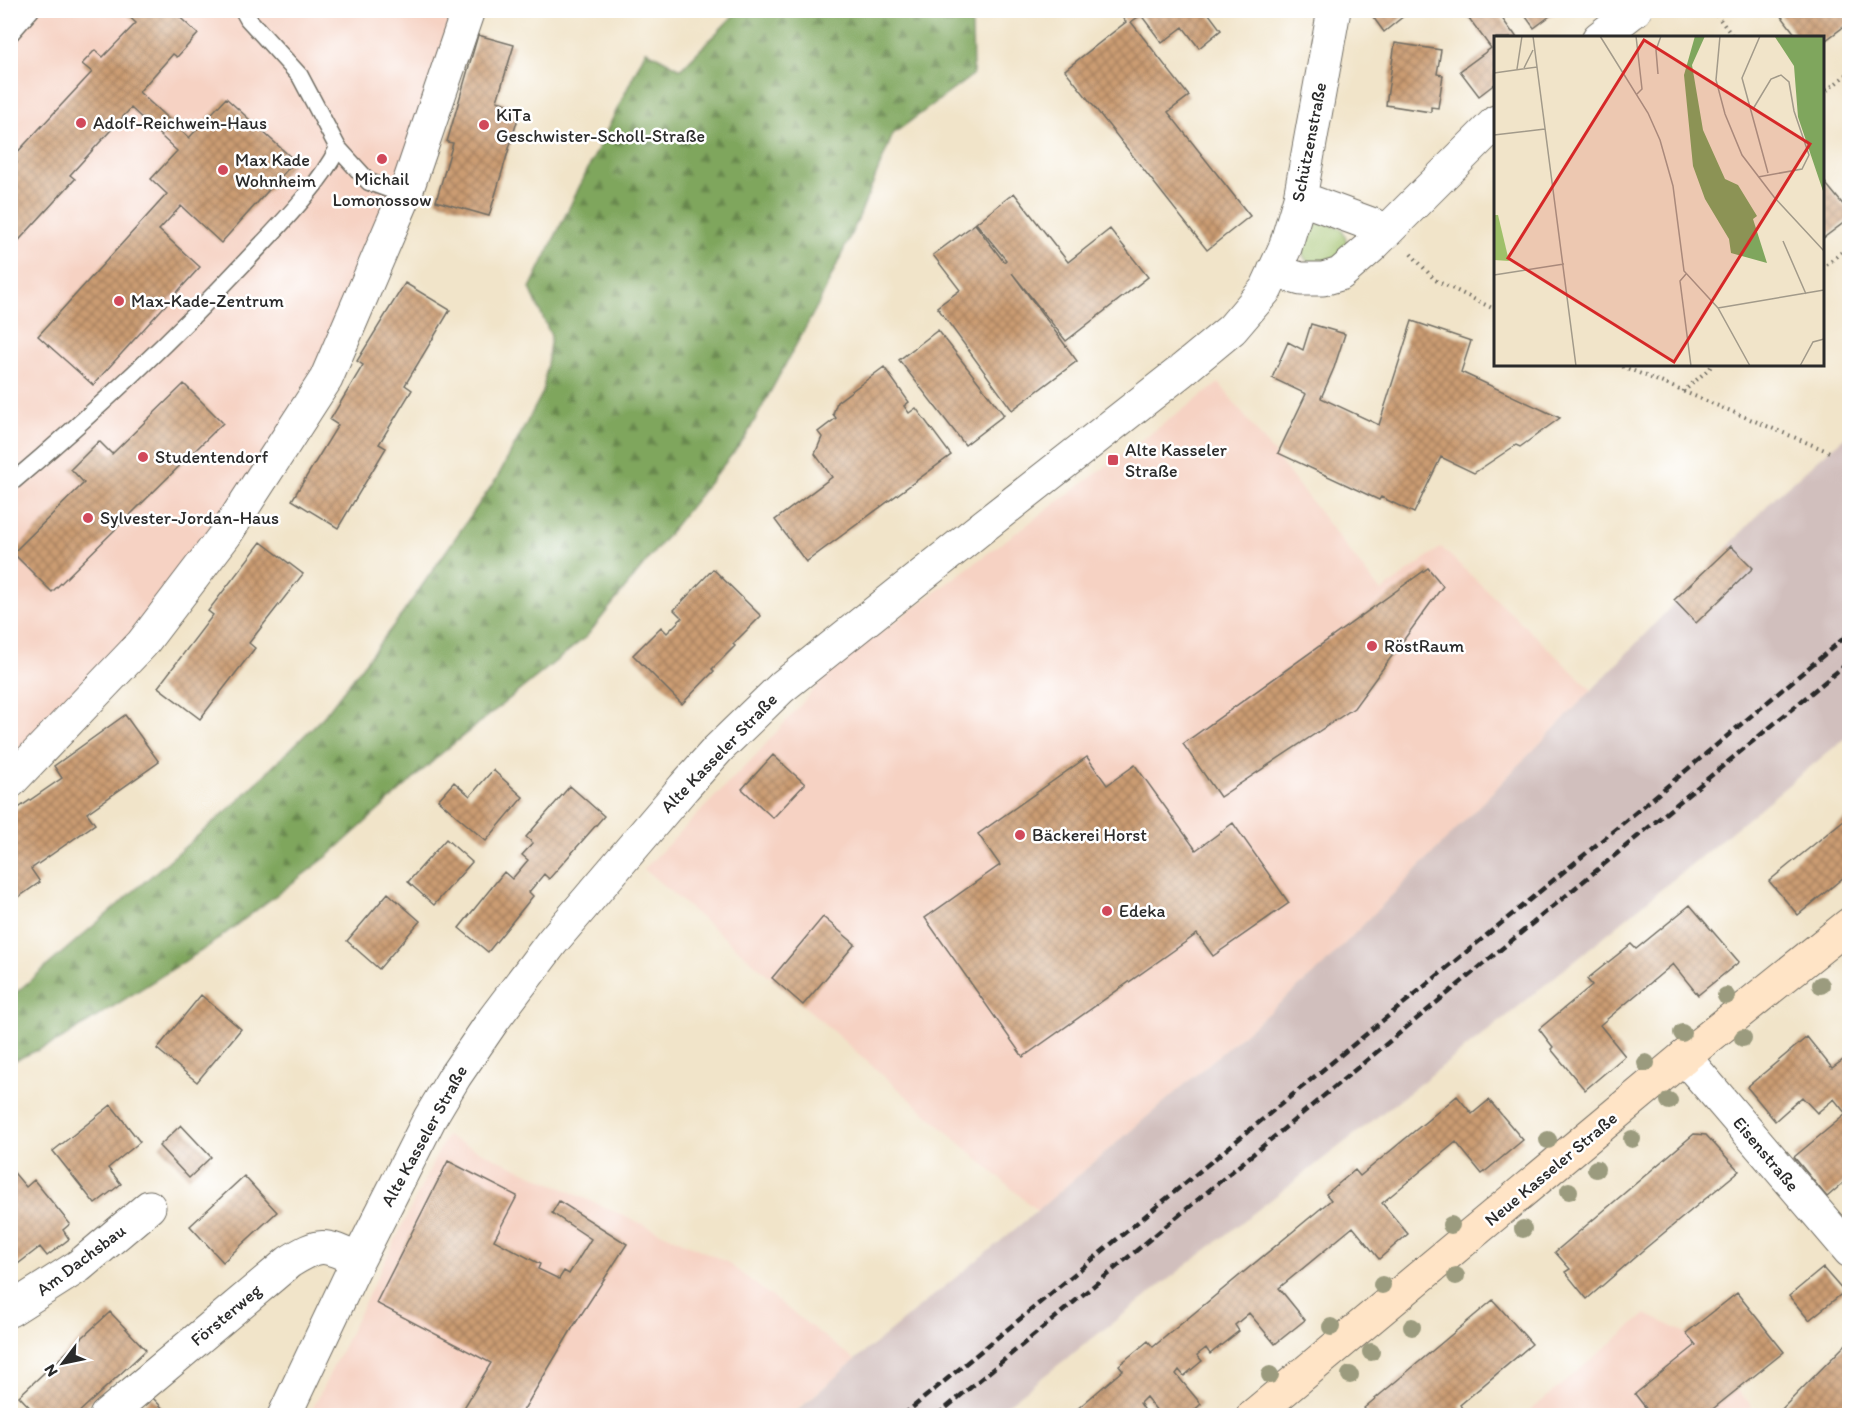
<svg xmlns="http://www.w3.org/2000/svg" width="1860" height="1426" viewBox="0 0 1860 1426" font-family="Itim,sans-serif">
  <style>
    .built { fill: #f6d2c3 }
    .railway { fill: #d1bfbd }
    .grass { fill: #9fc069; stroke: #65764a; stroke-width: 1.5 }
    .forest { fill: url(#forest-firs); stroke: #556844; stroke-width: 1.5 }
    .building { fill: url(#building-cross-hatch) }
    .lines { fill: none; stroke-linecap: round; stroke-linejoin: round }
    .lane-casing { stroke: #706c62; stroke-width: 19 }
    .street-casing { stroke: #706c62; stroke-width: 35 }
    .secondary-casing { stroke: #706c62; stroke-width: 35 }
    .path { stroke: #706c62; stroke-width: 4; stroke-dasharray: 1.5 4.5; stroke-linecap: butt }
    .lane { stroke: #fff; stroke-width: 16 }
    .street { stroke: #fff; stroke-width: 33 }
    .secondary { stroke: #ffe4c6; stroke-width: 33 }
    .rail { stroke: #2b2b2b; stroke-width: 4.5; stroke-dasharray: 9 4.5; stroke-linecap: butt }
    .tree { fill: #9b9b7e }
    .poi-dot { fill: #d1495b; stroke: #fff; stroke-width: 2 }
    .labels { text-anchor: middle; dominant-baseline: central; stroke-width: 5; stroke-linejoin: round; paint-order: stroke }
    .poi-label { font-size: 18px; fill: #2b2b2b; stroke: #fff; text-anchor: start }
    .street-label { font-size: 18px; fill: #2b2b2b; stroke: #fff }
    .inset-road { fill: none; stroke: #a29a8a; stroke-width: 1.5 }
    .view { fill: #d62828; fill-opacity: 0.15; stroke: #d62828; stroke-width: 3 }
    .inset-edge { fill: none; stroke: #2b2b2b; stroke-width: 3 }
  </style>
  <defs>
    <pattern id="forest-firs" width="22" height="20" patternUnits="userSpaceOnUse" patternTransform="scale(1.5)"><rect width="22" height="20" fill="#7fa65d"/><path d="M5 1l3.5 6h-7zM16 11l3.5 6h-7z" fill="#68874d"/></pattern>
    <pattern id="building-cross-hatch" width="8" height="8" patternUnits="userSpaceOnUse" patternTransform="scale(1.5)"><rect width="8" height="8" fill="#cb9c72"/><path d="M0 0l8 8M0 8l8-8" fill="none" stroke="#a57f5e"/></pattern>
  </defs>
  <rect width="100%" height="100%" fill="#fff"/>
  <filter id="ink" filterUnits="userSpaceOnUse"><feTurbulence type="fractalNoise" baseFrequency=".0167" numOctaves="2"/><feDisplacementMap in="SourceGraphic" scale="12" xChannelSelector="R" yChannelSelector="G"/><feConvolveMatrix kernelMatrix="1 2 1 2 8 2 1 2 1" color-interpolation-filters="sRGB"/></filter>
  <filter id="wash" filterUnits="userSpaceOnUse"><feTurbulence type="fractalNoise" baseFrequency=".008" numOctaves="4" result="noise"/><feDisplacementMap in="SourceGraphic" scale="24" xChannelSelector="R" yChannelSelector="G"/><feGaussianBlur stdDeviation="1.35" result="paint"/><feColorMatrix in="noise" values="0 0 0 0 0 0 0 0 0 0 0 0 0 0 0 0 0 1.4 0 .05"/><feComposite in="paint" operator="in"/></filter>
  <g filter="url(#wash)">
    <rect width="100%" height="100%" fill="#f1e4c9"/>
    <path class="built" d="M23,10l445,1 -63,184 -180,340 -214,247v-757z
      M1219,383l162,209 60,-45 151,143 -270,277 -285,244 -234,-206 -159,-136 112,-114 79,-89z
      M446,1136l279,125 130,99 -64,55 -482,1z
      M1646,1314l40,19 66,73 -12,10h-216z"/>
    <path class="railway" d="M1849,433v302l-342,281 -513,399 -203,1 64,-56 182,-149 285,-244 270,-277 184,-194z"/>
    <path class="grass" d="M1326,223l16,6 6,16 -2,8 -33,14c-13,-10 -13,-19 -10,-34l8,-8z"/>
    <path class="forest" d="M738,11h224l10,15 1,49 -80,59 -34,83 -39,84 -75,137 -158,198 -145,117 -114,103 -122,92 -146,92 -49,22v-65l227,-196 86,-85 79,-103 94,-135 46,-86 8,-56 -21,-48 116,-238 35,19z"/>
    <g id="blocks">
      <path class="building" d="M122,10h20l3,3 2,-3h25l26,24 -21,23 -4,-3 -34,38 50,46 37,-40 69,63 -74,82 -40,-37 -22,24 41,37 -107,118 -55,-49 129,-142 -16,-15 26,-28 -46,-43 -61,67 5,4 -65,71v-80l7,-7 -5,-5 80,-86 -10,-8 13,-14 8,7 33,-34z
        M1121,10h85l15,20 -22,18 -16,-21 -21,16 -21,-28 -10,7 58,74 -21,16 82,104 -43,34 -142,-180 61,-48 -7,-10z
        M1368,10h34l3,5 -21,17z
        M1463,10h33l16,22h1l4,6h-21v45l-17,13 -19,-25 31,-23z
        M1521,10h37l-24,18z
        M1777,10h73v12l-28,21v-5h-24z
        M478,35l36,10 -17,56 24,7 -32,108 -53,-15 17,-58 -6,-1z
        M1395,43l46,7 -4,24 6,1 -5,33 -7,-1v5l-45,-7z
        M1822,179l28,34v5l-28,21z
        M1014,193l54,69 42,-33 38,48 -82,64 -54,-68 65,88 -65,49 -75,-103 23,-17 -27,-35 42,-31 29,38 2,-2 -30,-37z
        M405,283l45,27 -45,75 7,5 -33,54 7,4 -48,80 -46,-28 46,-75 -8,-5 33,-55 -6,-4z
        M1412,321l59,20 -10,31 99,46 -40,29 -4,-2 -42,28 -33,-16 -27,56 -33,-16 -2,3 -101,-47 28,-59 -34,-16 16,-36 15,8 8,-26 34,10 -11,34 -13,30 58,27z
        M938,330l66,85 -39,30 -66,-85z
        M884,367l25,35 -5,4 5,7 7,-5 35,47 -145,107 -31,-42 57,-43 -17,-23 7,-17 -4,-5 18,-14 -3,-4 4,-12z
        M184,384l39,39 -171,169 -39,-39 71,-70 -13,-14 28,-28 13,13z
        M261,542l42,32 -54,69 6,5 -55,71 -42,-32 55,-72 -5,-4z
        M1731,546l22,22 -57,55 -22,-23z
        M1428,568l15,18 -89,122 -134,89 -37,-53z
        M713,569l48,47 -28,28 2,2 -23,23 2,2 -32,33 -49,-49 28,-28 6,6 15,-15 -8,-8z
        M125,715l34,47 -72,51 8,11 -64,45 9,13 -30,21v-89l52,-36 -8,-12z
        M773,755l32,29 -32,34 -31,-29z
        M1087,757l20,28 28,-20 61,85 37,-27 56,80 -76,53 -16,-22 -174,123 -98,-139 75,-53 -22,-31z
        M493,770l30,27 -37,44 -48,-41 16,-18 16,14z
        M570,786l34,30 -55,63 -5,-5 -15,18 4,4 -45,56 -29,-24 45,-56 8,7 16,-19 -6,-5 11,-12 -7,-6z
        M1850,815v57l-52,43 -29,-34z
        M446,839l26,23 -38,43 -26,-23z
        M388,893l32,28 -41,48 -32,-28z
        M1690,905l49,57 -41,33 -25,-31 -73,61 25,31 -40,34 -34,-41 2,-2 -14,-18 53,-44 -5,-6 44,-35 5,5z
        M823,917l32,27 -52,61 -31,-27z
        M201,995l40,34 -44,53 -40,-33z
        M1807,1037l25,31 18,-13v122l-23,20 -33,-40 52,-43 -12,-15 -17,14 -15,-16 -27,24 -28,-34z
        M1457,1096l15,18 17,-14 34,40 -41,34 -26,-32 -74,61 26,31 -29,25 -26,-32 -74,61 26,32 -30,24 -26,-31 -14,12 4,6 -29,23 -4,-6 -9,7 5,6 -18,15 -5,-6 -3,4 25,30 -13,12h-27l-15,-19 -6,6 4,6 -8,7h-67l54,-46 -4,-5 29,-24 5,6 178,-147 -5,-6 29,-24 5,6z
        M111,1105l29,37 -32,26 13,16 -26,20 -42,-53z
        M181,1125l30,32 -22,21 -30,-32z
        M1694,1134l12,1 33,36 -97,80 -55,48 -22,-27 5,-3 -15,-17z
        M448,1161l69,35 -23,44 46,24 -2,5 21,10 5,-8 5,3 22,-35 -39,-26 7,-12 68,43 -54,83 -53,89h-61l32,-53 -115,-60z
        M10,1168l16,19 8,-7 36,44 -7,6 6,9 -22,17 -7,-9 -30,23z
        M244,1176l33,36 -54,50 -33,-36z
        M1823,1268l21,24 -35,28 -20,-24z
        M1737,1293l47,59 -80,64h-52l-17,-22 61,-49 -10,-12z
        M1493,1300l39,44 -72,61 2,3 -9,8h-83l-6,-8z
        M110,1312l36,38 -71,66h-37l-19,-20z
        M1850,1340v76h-75z
        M152,1397l18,19h-38z"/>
    </g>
  </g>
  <g filter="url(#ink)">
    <use href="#blocks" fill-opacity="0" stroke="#706c62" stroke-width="1.5"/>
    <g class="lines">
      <g class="lane-casing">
        <path id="lane" d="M243,10l5,9 52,57 38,72 31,34 36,13
          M10,34l21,-24
          M10,484c83,-70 162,-144 236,-223 31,-33 72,-73 92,-113"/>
      </g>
      <g class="street-casing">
        <path id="street" d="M1599,38l36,-28
          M1300,198l87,32
          M1274,271l27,8h22l17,-5 31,-27 125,-125
          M10,782l132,-138 83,-109 101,-156 79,-184 63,-185
          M1684,1057l166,194
          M10,1310l69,-44 70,-59
          M106,1416l183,-154c32,-20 35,-18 69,-2
          M284,1416l74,-156 72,-142 25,-42 39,-57 58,-77 132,-155 34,-38 64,-62 203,-162 195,-153 52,-43 34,-40 19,-41 15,-50 34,-188"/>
      </g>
      <g class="secondary-casing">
        <path id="secondary" d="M1253,1416l431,-359 166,-133"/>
      </g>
      <path class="path" d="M1713,10l21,28
        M1822,94l28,-22
        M1411,254l24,26 61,30
        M1822,269l28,-24
        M1617,364l215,89
        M1683,392l31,-28"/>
      <use href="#lane" class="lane"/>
      <use href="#street" class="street"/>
      <use href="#secondary" class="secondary"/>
      <path class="rail" d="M902,1416l738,-607 210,-176
        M936,1416l914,-755"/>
    </g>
    <g class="tree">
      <circle cx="1821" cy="985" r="9"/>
      <circle cx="1726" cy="996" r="9"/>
      <circle cx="1682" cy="1033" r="9"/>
      <circle cx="1743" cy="1038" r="9"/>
      <circle cx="1646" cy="1063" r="9"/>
      <circle cx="1669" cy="1101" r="9"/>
      <circle cx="1632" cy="1139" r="9"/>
      <circle cx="1548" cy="1140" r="9"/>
      <circle cx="1596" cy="1169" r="9"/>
      <circle cx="1569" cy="1191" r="9"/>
      <circle cx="1451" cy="1225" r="9"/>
      <circle cx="1523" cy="1229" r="9"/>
      <circle cx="1456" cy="1276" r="9"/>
      <circle cx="1382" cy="1285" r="9"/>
      <circle cx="1331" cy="1327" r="9"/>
      <circle cx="1412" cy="1327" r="9"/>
      <circle cx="1371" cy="1352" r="9"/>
      <circle cx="1270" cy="1375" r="9"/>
      <circle cx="1350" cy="1375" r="9"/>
    </g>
  </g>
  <g class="poi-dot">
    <circle cx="81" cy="123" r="6"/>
    <circle cx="484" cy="125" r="6"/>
    <circle cx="382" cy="159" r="6"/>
    <circle cx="223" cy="170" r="6"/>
    <circle cx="119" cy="301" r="6"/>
    <circle cx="143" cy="457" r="6"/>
    <rect x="1107" y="454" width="12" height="12" rx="3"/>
    <circle cx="88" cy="518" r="6"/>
    <circle cx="1372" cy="646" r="6"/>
    <circle cx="1020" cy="835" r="6"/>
    <circle cx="1107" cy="911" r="6"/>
  </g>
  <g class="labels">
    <g class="poi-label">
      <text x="496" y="115">KiTa<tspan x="496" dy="21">Geschwister-Scholl-Straße</tspan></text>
      <text x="93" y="123">Adolf-Reichwein-Haus</text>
      <text x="235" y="160">Max Kade<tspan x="235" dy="21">Wohnheim</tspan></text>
      <text x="382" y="179" text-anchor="middle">Michail<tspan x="382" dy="21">Lomonossow</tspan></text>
      <text x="131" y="301">Max-Kade-Zentrum</text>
      <text x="1125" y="450">Alte Kasseler<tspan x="1125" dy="21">Straße</tspan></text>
      <text x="155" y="457">Studentendorf</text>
      <text x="100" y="518">Sylvester-Jordan-Haus</text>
      <text x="1384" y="646">RöstRaum</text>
      <text x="1032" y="835">Bäckerei Horst</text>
      <text x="1119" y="911">Edeka</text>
    </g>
    <g class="street-label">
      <text transform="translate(1309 142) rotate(-79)">Schützenstraße</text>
      <text transform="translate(719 753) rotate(-46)">Alte Kasseler Straße</text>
      <text transform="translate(424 1136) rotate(-61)">Alte Kasseler Straße</text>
      <text transform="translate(1766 1154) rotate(50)">Eisenstraße</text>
      <text transform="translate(1551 1169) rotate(-40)">Neue Kasseler Straße</text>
      <text transform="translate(81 1260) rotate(-37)">Am Dachsbau</text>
      <text transform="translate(226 1315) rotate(-40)">Försterweg</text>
    </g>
  </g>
  <g transform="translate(1494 36)">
    <rect width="330" height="330" fill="#f1e4c9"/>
    <path d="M201,0h10l-13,29 11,65 22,49 13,6 19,31 -4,3 14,44 -36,-10 -2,-14 -24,-40 -12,-33 -9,-91zM330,0v158l-26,-77 -4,-51 -19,-29z" fill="#7fa65d"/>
    <path d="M0,179h4l11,46 -15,-1z" fill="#9fc069"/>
    <path class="inset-road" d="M39,0l4,31M106,0l48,77 12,27 13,46 11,85 34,37 32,58M142,0l6,53 -5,5M226,0l-4,44 9,34 17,41 32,42 50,54M266,0l-18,42 26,95M30,32l9,-18M23,33l5,-33M0,37l43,-6 39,299M164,38l-2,-24 5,-14M259,73l18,-30 10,-4 8,7 5,29 15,44 -7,14 -44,8M0,99l51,-6M289,205l23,53M192,238l-6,7 11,85M0,239l70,-11M224,272l106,-18M306,330l13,-24 11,-3"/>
    <path class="view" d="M150,4l166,104 -136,218 -166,-104z"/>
    <rect width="330" height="330" class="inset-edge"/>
  </g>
  <rect width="1860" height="1426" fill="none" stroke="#fff" stroke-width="36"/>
  <g transform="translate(63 1363) rotate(238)" stroke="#ffffff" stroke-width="4.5" paint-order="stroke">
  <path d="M0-4.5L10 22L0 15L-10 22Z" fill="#2b2b2b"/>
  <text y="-9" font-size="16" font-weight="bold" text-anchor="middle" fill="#2b2b2b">N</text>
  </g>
</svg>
